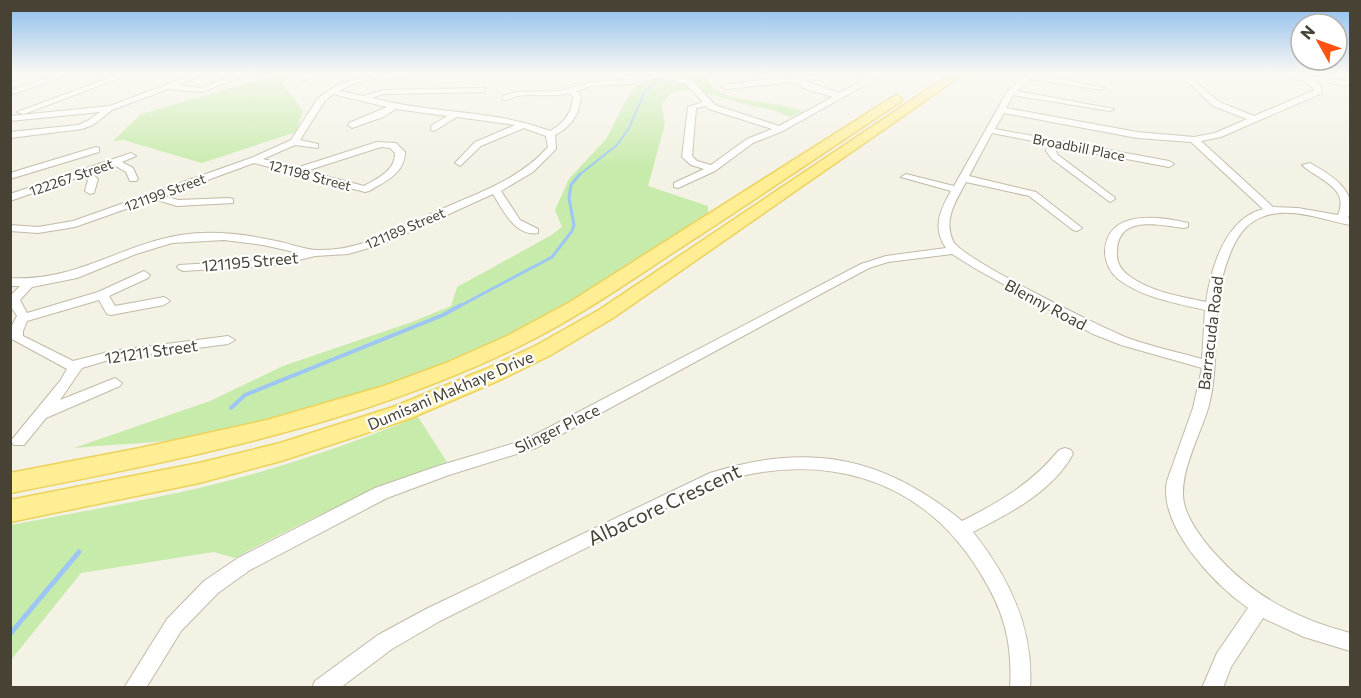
<svg xmlns="http://www.w3.org/2000/svg" width="1361" height="698" viewBox="0 0 1361 698" font-family="Commissioner,sans-serif">
  <style>
    .green { fill: #c6ebab }
    .lines { fill: none; stroke-linecap: round; stroke-linejoin: round }
    .stream-far3 { stroke: #9dc6f5; stroke-width: 2 }
    .stream-far2 { stroke: #9dc6f5; stroke-width: 3 }
    .stream-far1 { stroke: #9dc6f5; stroke-width: 4 }
    .stream { stroke: #9dc6f5; stroke-width: 5 }
    .street-casing { stroke: #c0baa7; stroke-width: 2 }
    .primary-casing { stroke: #ecd25b; stroke-width: 3 }
    .street { fill: #fff; fill-rule: evenodd }
    .primary { fill: #ffee93; fill-rule: evenodd }
    .labels { text-anchor: middle; dominant-baseline: central; stroke-width: 4.5; stroke-linejoin: round; paint-order: stroke }
    .far-street-label { font-size: 14px; fill: #474234; stroke: #fff }
    .street-label { font-size: 16px; fill: #474234; stroke: #fff }
    .near-street-label { font-size: 20px; fill: #474234; stroke: #fff }
  </style>
  <rect width="100%" height="100%" fill="#f4f1e5"/>
  <path class="green" d="M284,73h6l-7,11 20,27 -7,21 -94,31 -79,-23 -10,1 28,-27z
    M670,73h35c3,4 2,8 6,12 21,22 68,13 91,27l-13,5 -15,-7 -18,-3 -64,-18 -22,4 -8,12 3,19 -17,62 60,20v7c-55,35 -108,73 -165,104 -103,56 -236,98 -351,120 -38,7 -79,7 -118,11l136,-47 73,-35 129,-44 39,-16 6,-19 93,-51 12,-9 -7,-17 14,-31 37,-40 23,-44 7,-9z
    M418,417l29,45c-74,26 -143,59 -212,96l-21,-6 -133,21 -70,87v-135c82,-16 166,-29 246,-52 55,-16 108,-35 161,-56z"/>
  <g class="lines">
    <path class="stream-far3" d="M670,75l10,-2
      M579,175l38,-30 12,-17 16,-37 18,-13"/>
    <path class="stream-far2" d="M458,307l94,-50 20,-26 2,-6 -5,-27 2,-13 9,-11"/>
    <path class="stream-far1" d="M231,408l14,-13 198,-80 18,-10"/>
    <path class="stream" d="M10,634l69,-82"/>
    <g class="street-casing">
      <path id="street" d="M63,73h10l-63,22v-5z
        M123,73h10l-109,41 -7,-2z
        M197,73h10l-29,12 23,3 40,-15h10l-49,19 -34,-3 -56,21 -19,15 -11,4 -72,9v-6l68,-7 9,-4 13,-9 -90,9v-5l100,-10z
        M316,73h11l-24,8 -4,-2z
        M411,73h58c-9,5 -22,4 -33,4 -31,1 -69,-4 -97,14l24,5 19,-6 100,-2h3v4l-102,2 -11,4c59,16 120,11 178,33 14,-8 22,-18 23,-34l-4,-4c-17,5 -34,0 -51,3 -6,1 -9,4 -15,4v-4l13,-4 44,-1 31,-9 40,-2 28,-7h10v2l23,5 23,25 64,21 54,-29 -27,-8 -13,-7 -67,7 -4,-2 1,-2 69,-9 58,-3 -3,2 -45,5 37,13 38,-20h9l-103,58 -30,12 -38,28 -37,17 -4,-1v-4l30,-14 -13,-4 -9,-8 6,-50 15,-5 -17,-18 -26,-7 -29,7 -40,2 -15,5 5,5c-1,18 -10,31 -26,39l1,14 -23,23 -32,19 19,29 18,9v4c-23,4 -35,-23 -45,-39l-110,50 -35,10 -33,2 -36,9 -96,6 -4,-2 -2,-2 2,-2 100,-6 20,-6 -36,-8 -39,-5 -52,3 -36,11 -59,24 -45,9 -12,13 7,13 71,-21 46,-21 6,4 -2,3 -39,18 6,10 49,-9 6,4 -6,4 -53,10 -4,-1 -8,-14 -72,21 -4,10v5l50,25 39,-10 116,-15 7,4 -7,4 -116,15 -30,9 -22,32 55,-22 7,5 -2,3 -74,32 -22,27h-10l-3,-4 3,-4 46,-56 7,-12 -57,-31v-9l7,-13 -7,-11v-9l10,-10h-10v-8c66,4 109,-33 171,-43 31,-5 64,-1 95,6 13,2 26,8 40,9 44,2 84,-22 124,-40 39,-18 79,-30 108,-63l-2,-11 -22,-8 -43,18 -21,20 -5,-3 20,-21 40,-17 -58,-8 -23,14 -3,-1v-4l16,-10 -51,-7 -13,8 -31,11 -4,-3 1,-2 38,-16 -54,-13 -9,8 -24,38 18,4v4l-23,-3 -32,14 33,9 81,-26 19,1 9,9c0,21 -20,30 -36,39l-4,1 -111,-29 -90,33 14,4 51,-2 4,1v4l-56,3 -23,-7 -79,28 -37,6 -28,-2v-6l28,2 35,-6 178,-63 40,-18 27,-42 19,-13 37,-10zM706,106l3,3 63,20 -25,10 -36,26 -14,-4 -5,-5 4,-48zM381,147l9,1 5,5c0,18 -17,25 -31,33l-58,-15z
        M1028,73l77,15 -4,2 -71,-11 -13,12 97,18 -4,2 -97,-16 -7,13 131,24 57,5 21,-4 32,-14 -34,-13 -35,-33h7l34,29 35,14 61,-26 -10,-9 -30,-6v-2h15l60,9v4l-34,-5 5,5 1,7 -101,44 -20,4 72,66 25,1 40,7c12,-28 -20,-35 -36,-50l8,-2c21,12 49,28 38,55l2,1v6c-30,-6 -68,-22 -96,-4 -17,10 -26,36 -31,54 -12,43 -3,88 -14,130 -8,30 -35,75 -23,105 7,18 20,34 33,48 37,40 79,61 131,75v18l-46,-14 -41,-19 -32,49 -8,21h-21l15,-35 31,-45c-34,-24 -90,-82 -81,-127l26,-73 9,-40 -81,-23 -28,-11 -117,-65 -24,-15 -64,8 -19,6 -333,180 -87,27 -62,23 -137,72 -32,23 -37,38 -35,57h-22l43,-69 37,-38 34,-23 137,-70 63,-22 87,-26 336,-176 25,-8 60,-8c-14,-20 -6,-38 5,-57l-50,-14 5,-3 48,12 53,-94zM1004,113l133,25 54,4 72,67c-38,10 -52,59 -57,93 -27,-6 -56,-10 -78,-27 -8,-6 -12,-14 -11,-24 1,-37 43,-26 67,-23l4,-1v-4c-29,-7 -81,-14 -83,28 0,11 5,21 13,28 25,19 58,24 87,31l-3,49c-24,-7 -50,-12 -74,-21 -26,-10 -166,-79 -175,-97 -10,-22 3,-40 13,-59l63,14 44,34 4,1 5,-3 -46,-36 -67,-16 23,-43 56,11 -2,7 6,8 58,43 5,-3 -1,-2 -56,-42 -2,-4 1,-5 112,21 5,-3 -5,-3 -174,-32z
        M96,147l3,1v4l-89,27v-6z
        M131,153l5,3 -14,6 11,6 5,11 -2,2h-6l-4,-9 -12,-7 -23,8 7,6 -4,14 -4,1 -5,-3 3,-11 -6,-4 -72,25v-7z
        M1065,448l6,2 2,4c-21,38 -63,59 -100,78 36,45 61,97 57,156h-20c3,-47 -7,-79 -31,-117 -59,-96 -160,-121 -263,-88l-276,138 -48,28 -52,39h-28l3,-7 63,-46 48,-26 284,-136c98,-31 173,-17 252,48 38,-19 70,-38 97,-71z"/>
    </g>
    <g class="primary-casing">
      <path id="primary" d="M952,73h13l-352,245 -64,38 -47,23 -93,40 -128,42 -82,22 -189,39v-22l189,-37 81,-20 113,-36 93,-38 49,-23 64,-36z
        M896,95l6,4 -2,3c-75,50 -150,101 -226,150 -50,33 -99,67 -152,93 -160,79 -337,114 -512,148v-20l130,-25 127,-28 117,-34 62,-23 61,-27 63,-34z"/>
    </g>
    <use href="#street" class="street"/>
    <use href="#primary" class="primary"/>
  </g>
  <linearGradient id="sky" x2="0" y2="1"><stop stop-color="#8abbed"/><stop offset="0.43" stop-color="#faf9f3"/><stop offset="1" stop-color="#faf9f3" stop-opacity="0"/></linearGradient>
  <rect width="1361" height="170" fill="url(#sky)"/>
  <g class="labels">
    <g class="far-street-label">
      <text transform="translate(1079 147) rotate(11)">Broadbill Place</text>
      <text transform="translate(310 175) rotate(15)">121198 Street</text>
      <text transform="translate(71 177) rotate(-19)">122267 Street</text>
      <text transform="translate(165 192) rotate(-20)">121199 Street</text>
      <text transform="translate(405 228) rotate(-23)">121189 Street</text>
    </g>
    <g class="street-label">
      <text transform="translate(250 261) rotate(-5)">121195 Street</text>
      <text transform="translate(1046 304) rotate(28)">Blenny Road</text>
      <text transform="translate(1210 333) rotate(-83)">Barracuda Road</text>
      <text transform="translate(151 351) rotate(-8)">121211 Street</text>
      <text transform="translate(450 390) rotate(-23)">Dumisani Makhaye Drive</text>
      <text transform="translate(557 428) rotate(-26)">Slinger Place</text>
    </g>
    <g class="near-street-label">
      <text transform="translate(664 504) rotate(-25)">Albacore Crescent</text>
    </g>
  </g>
  <rect width="1361" height="698" fill="none" stroke="#474234" stroke-width="24"/>
  <g transform="translate(1319 42) rotate(310)"><circle r="28" fill="#ffffff" stroke="#b5b3ae" stroke-width="1.5"/>
  <path d="M0-4.5L10 22L0 15L-10 22Z" fill="#ff5211"/>
  <text y="-9" font-size="16" font-weight="bold" text-anchor="middle" fill="#474234">N</text>
  </g>
</svg>
